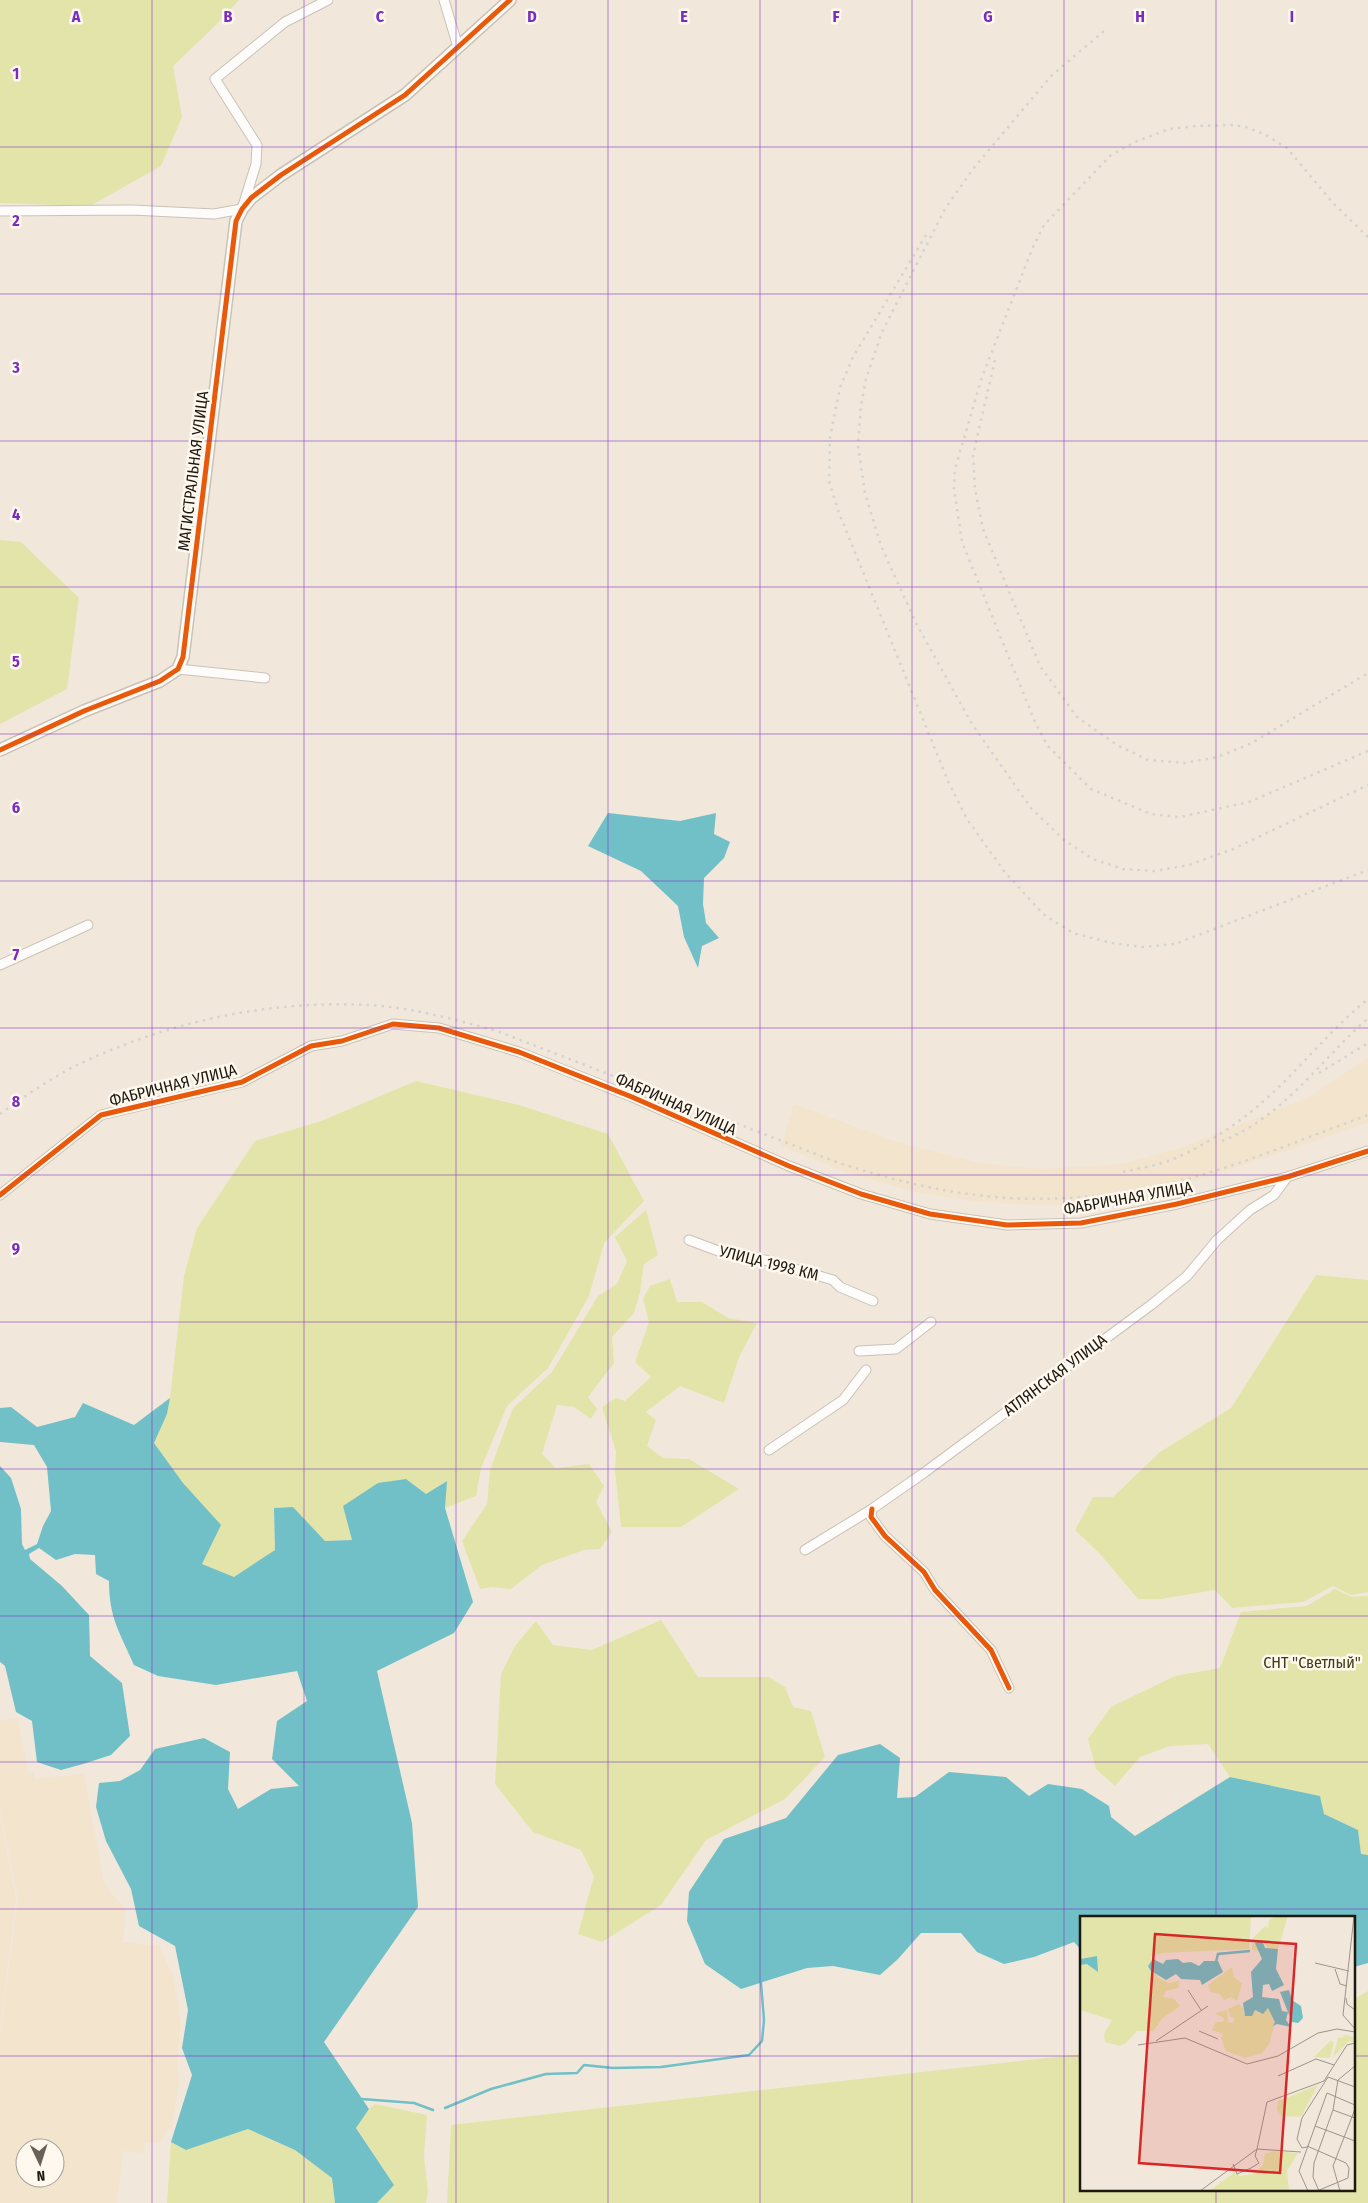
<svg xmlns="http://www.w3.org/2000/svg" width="1368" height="2203" viewBox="0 0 1368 2203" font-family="'Fira Sans Condensed',sans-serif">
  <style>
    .built { fill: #f3e4cd; fill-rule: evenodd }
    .green { fill: #e3e4a9 }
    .water { fill: #71bfc7 }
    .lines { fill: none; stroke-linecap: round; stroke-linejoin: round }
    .stream { stroke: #71bfc7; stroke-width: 2.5 }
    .minor-casing { stroke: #c9c2b7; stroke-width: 11 }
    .tertiary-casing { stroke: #c9c2b7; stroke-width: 14 }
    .minor { stroke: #fdfcfa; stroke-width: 9 }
    .tertiary { stroke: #fdfcfa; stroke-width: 11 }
    .rail { stroke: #d5d3cf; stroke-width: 2.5; stroke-dasharray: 2.5 5; stroke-linecap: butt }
    .cycleway-casing { stroke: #fff8ef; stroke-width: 8 }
    .cycleway { stroke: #e8590c; stroke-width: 5 }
    .grid { fill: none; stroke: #7b2cbf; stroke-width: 1; stroke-opacity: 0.55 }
    .labels { text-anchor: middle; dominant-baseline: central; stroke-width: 5; stroke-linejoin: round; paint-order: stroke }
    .street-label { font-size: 16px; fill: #1e1910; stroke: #fff8ef }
    .park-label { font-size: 16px; fill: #3c3f13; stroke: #fff8ef }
    .inset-river { fill: none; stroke: #71bfc7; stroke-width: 2.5 }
    .inset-road { fill: none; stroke: #9d958a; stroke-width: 1 }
    .view { fill: #d62828; fill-opacity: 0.15; stroke: #d62828; stroke-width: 2.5 }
    .inset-edge { fill: none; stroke: #1e1910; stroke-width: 2.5 }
    .grid-label { font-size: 16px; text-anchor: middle; font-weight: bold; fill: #7b2cbf; stroke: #fff8ef; stroke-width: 5; stroke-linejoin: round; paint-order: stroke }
  </style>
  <rect width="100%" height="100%" fill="#f1e8db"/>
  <path class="built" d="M1368,1058v65l-162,55 -74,19 -84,9 -66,-4 -63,-9 -73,-21 -65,-26 13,-42 100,37 86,22 62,6 80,-5 58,-16 129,-51z
    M18,1718l10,55 6,-1 1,7 49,-5 20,110 22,26 -3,32 36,4 14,29 8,47 -4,38 2,21 -6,42 -13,20 -14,-1 -1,11 -22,-2 -6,52h-117v-167l18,-138 -18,-88v-89zM25,2148h30v30h-30z
    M0,1816l16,82 -16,132z"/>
  <path class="green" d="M0,0h239l-25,27 -41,39 9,51 -21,49 -71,40 -90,-3z
    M0,540l21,2 58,56 -12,91 -67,35z
    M416,1081l103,24 89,29 36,67 -40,42 -15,53 -41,72 -41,38 -26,62 -5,28 -31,12 1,-27 -20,13 -20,-15 -63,27 10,34 -28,1 -32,-34 -19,1 1,42 -41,27 -32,-13 -19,-81 -29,-40 13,-29 3,-16 14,-122 13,-48 58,-87 66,-20z
    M646,1210l12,45 -14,9 -4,28 -6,21 -22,24 2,26 -26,34 9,12 -6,10 -17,-12 -17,-2 -15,49 14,14 33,-4 15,22 -8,16 16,30 -12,17 -16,1 -42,15 -31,24 -19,-2 -12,2 -18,-48 25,-37 3,-34 23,-62 39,-36 46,-76 19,-12 10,-23 -12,-24z
    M1316,1275l52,5v312l-17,3 -18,-9 -30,16 -71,6 -17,-18 -54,9h-23l-37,-44 -26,-25 18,-33h20l47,-45 71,-44z
    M670,1279l7,23h25l26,16 29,5 -17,32 -16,48 -44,-17 -34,26 10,8 -9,26 16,12 26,1 50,30 -58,38h-60l-6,-56 1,-20 -14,-44 14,-9 9,3 26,-24 -16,-15 14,-40 -6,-23 7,-13z
    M1335,1589l17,8 16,-1v259h-7l-3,-25 -34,-16 -4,-18 -90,-19 -22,-33 -38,2 -30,11 -25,29 -19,-17 -8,-30 23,-32 64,-31 45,-8 21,-56 66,-6z
    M661,1620l37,57h71l16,10 8,20 18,4 14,46 -40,42 -79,41 -45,65 -59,37 -24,-8 16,-58 -13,-26 -48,-18 -38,-48 6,-110 14,-28 21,-25 17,24 39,5z
    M1368,1991v212h-921l4,-78 631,-71v135h272v-190z
    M375,2104l52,11 -3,41 4,36 -2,11h-49l17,-18 -38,-58 13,-18z
    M248,2129l47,21 38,28 2,25h-168l4,-61 15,8z"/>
  <path class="water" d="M608,813l72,8 36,-8 -2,21 16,8 -6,16 -20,20 -1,26 3,19 13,15 -17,8 -4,22 -14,-31 -6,-31 -37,-35 -53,-25z
    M170,1398l-3,16 -13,29 29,40 38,42 -19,39 32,13 41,-27 -1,-42 19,-1 32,34 27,-1 -9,-34 35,-23 28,-4 20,15 21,-13 -2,27 28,94 -19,31 -77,38 35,152 6,84 -94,135 45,67 -13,19 38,57 -17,18h-42l-3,-25 -37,-28 -47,-21 -62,21 -15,-8 21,-67 -10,-27 6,-38 -13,-64 -36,-20 -8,-37 -25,-48 -10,-34 3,-24 21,-2 20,-11 15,-21 49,-11 26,14 -2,37 10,20 33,-20 28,-3 -27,-27 5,-38 30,-20 -10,-30 -81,14 -58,-9 -24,-11c-14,-32 -25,-47 -25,-84l-13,-7 -1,-19 -20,-1 -19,6 -17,-12 -10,6 1,5 32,27 27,29 1,41 32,27 8,53 -19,19 -28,9 -22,6 -24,-8 -5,-41 -16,-9 -11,-46 -5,-4v-196l11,12 10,31 1,35 3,6 12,-6 6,-18 8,-15 -4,-44 -13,-22 -34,-3v-34l11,-1 26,20 38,-10 8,-14 51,22z
    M880,1744l20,14 -3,40 18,-1 34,-25 57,5 23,19 19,-12 34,5 27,17 2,11 24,19 95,-59 90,19 4,18 34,16 3,24 7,1v108l-14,4v-50h-272v34l-8,-9 -40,15 -30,7 -27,-12 -16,-19h-40l-23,26 -18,16 -47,-9 -26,2 -66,21 -36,-25 -18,-43 2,-29 35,-53 62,-21 52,-63z"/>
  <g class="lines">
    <path class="stream" d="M362,2099l52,4 19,7
      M445,2108l46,-19 55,-15 31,-1 7,-8 29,3 48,-1 88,-12 13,-14 2,-21 -3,-37"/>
    <g class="minor-casing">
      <path id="minor" d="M444,0l14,47
        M0,211l132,-1 82,4 28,-5 14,-45 1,-19 -42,-66 70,-57 43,-22
        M178,669l87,9
        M0,965l88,-40
        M0,1195l101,-80 141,-33 69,-36 31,-5 51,-17 46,4 80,24 113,45 157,69 72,28 69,20 77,11 74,-2 96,-19 110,-27 81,-26
        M689,1240l32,12 23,2 89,26 7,7 33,14
        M859,1351l37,-2 35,-27
        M769,1450l74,-50 23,-30
        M872,1509l-1,8 14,19 39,36 11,18 56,60 18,38
        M805,1550l67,-41 53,-37 226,-167 36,-29 30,-36 33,-30 24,-15 13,-18"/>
    </g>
    <g class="tertiary-casing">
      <path id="tertiary" d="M0,750l84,-39 76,-30 18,-12 5,-12 53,-436 6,-12 9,-11 30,-23 124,-80 105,-95"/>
    </g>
    <use href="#minor" class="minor"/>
    <use href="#tertiary" class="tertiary"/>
    <path class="rail" d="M1104,31l-53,45 -78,93 -28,40 -63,123 -16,47 -5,27 -3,40 7,47 16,53 36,79 55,99 59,84 33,32 29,19 30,10 31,2 35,-6 44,-16 135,-64
      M926,235l-73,122 -13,31 -10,49 -1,44 10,32 109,268 19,38 37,52 39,43 30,19 39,10 30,4 33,-3 193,-74
      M1368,237l-35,-34 -46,-55 -21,-13 -20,-8 -13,-2 -37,1 -27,3 -34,13 -24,13 -67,70 -11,22 -51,130 -27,92 -1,20 8,53 73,180 12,23 44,44 60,25 29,3 69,-15 119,-51
      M995,360l-22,95 2,34 8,40 57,137 37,51 40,28 31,15 36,3 34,-6 34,-14 116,-70
      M1319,1073l49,-30
      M0,1114c28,-20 58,-41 90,-55 91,-41 192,-61 292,-53 39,4 78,15 115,25l342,132c94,30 173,44 272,31 89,-10 174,-49 257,-79
      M1222,1141c60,-23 99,-81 146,-123
      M1123,1172c18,-4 38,-7 55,-15 42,-19 79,-47 111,-80 26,-27 50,-54 79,-78"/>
    <g class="cycleway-casing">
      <path id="cycleway" d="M0,750l84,-39 76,-30 18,-12 5,-12 53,-436 6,-12 9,-11 30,-23 124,-80 105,-95
        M0,1195l101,-80 141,-33 69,-36 31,-5 51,-17 46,4 80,24 113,45 157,69 72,28 69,20 77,11 74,-2 96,-19 110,-27 81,-26
        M872,1509l-1,8 14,19 39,36 11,18 56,60 18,38"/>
    </g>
    <use href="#cycleway" class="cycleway"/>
  </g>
  <path class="grid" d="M152,0v2203M304,0v2203M456,0v2203M608,0v2203M760,0v2203M912,0v2203M1064,0v2203M1216,0v1917M0,147h1368M0,294h1368M0,441h1368M0,587h1368M0,734h1368M0,881h1368M0,1028h1368M0,1175h1368M0,1322h1368M0,1469h1368M0,1616h1368M0,1762h1368M0,1909h1368M0,2056h1082M1354,2056h14M1216,2189v14"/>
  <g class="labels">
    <g class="street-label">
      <text transform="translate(193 471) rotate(-83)">МАГИСТРАЛЬНАЯ УЛИЦА</text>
      <text transform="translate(173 1085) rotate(-14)">ФАБРИЧНАЯ УЛИЦА</text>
      <text transform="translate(676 1104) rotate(24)">ФАБРИЧНАЯ УЛИЦА</text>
      <text transform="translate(1128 1198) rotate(-10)">ФАБРИЧНАЯ УЛИЦА</text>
      <text transform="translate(769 1263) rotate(14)">УЛИЦА 1998 КМ</text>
      <text transform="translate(1055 1375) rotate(-37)">АТЛЯНСКАЯ УЛИЦА</text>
    </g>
    <g class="park-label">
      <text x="1312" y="1662">СНТ "Светлый"</text>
    </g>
  </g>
  <g transform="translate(1080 1916)">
    <rect width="275" height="275" fill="#f1e8db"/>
    <path d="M0,0h171l-2,33 -88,4 -10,4 6,20 11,6 12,-2 -2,7 -12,3 -3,6 11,2 6,7 -17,12 -10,13h-16l-11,12 -6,3 -15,-4 -1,-8 8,-14 -32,-10zM196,0h11v3l-9,30 -8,1 -8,-9 -5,10 -5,-1 1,-12 12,-12 3,2 1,-8zM152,51l2,10 8,7 -5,17 -6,-4 -7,3 -4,-6 -9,-2 -3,-7zM159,88l5,6 -5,11 3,-7 13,-4 6,4 7,-7 7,15 -6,22 -7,9 -17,5 -19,-7 -5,-13 2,-4 -11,-4 4,-8h7l1,-4 -9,-5 12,-3 1,12 5,1 2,-5 -5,-1 -2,-8zM266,119l9,3v4l-6,-1 -16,16 5,-19 9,-1 -7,-1zM250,125l4,1 -4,16 -16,-1zM238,169l-17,32 -19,-1 -5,-6 1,-9zM193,235l25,2 -11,18 2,20h-80l26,-19 5,4 13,-2 10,-9 2,-11z" fill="#e3e4a9"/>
    <path d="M182,24l3,8 13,1 -2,20 8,16 -12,6 -3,-7 -6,1 -1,12 17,2 3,12 6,1 -8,-20 9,-2 3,10 9,6 2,12 -5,5 -6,-1 -4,-10 -2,8 5,7 -14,-3 -4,2 2,-4 -7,-14 -5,6 -8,-4 -3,6h-7l-2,-13 10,-6 -2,-25 11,-13 -7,-16zM17,40l1,16 -11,-8 -7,1 1,-6zM73,43l10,5 3,-4 12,-1 5,4 8,-1 8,4 5,-5h14l5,11 -21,13 -2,-5 -19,-1 -5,-5 -10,6 -16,-10 -2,-4z" fill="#71bfc7"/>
    <path class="inset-river" d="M136,46l2,-8 32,-3"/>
    <path class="inset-road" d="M274,0l-11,99 12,14M235,47l34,8M255,53l5,15 7,2M108,74l13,20M266,82l1,6 8,6M119,115l19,8M76,125l52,-35M58,129l47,-7 62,26 31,-8 40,-23 19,-4 18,3M198,160l38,-17 18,6M258,164l17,-14M253,194l22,8M235,210l40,15M227,230l39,17 3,5 -1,10 -31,13M227,231l-5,1 -5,-9 5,-21 26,-41 27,10M153,248l4,10 14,-6 8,-5 -4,-7 2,-7 44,3M120,275l57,-42 10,-47 57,-21 23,-36 8,-2M228,275l-9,-20 28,-78 28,12M239,275l-6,-14 1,-14 19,-53 5,-30M260,275l-7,-25 22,-57"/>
    <path class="view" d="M75,18l141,10 -16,229 -141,-10z"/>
    <rect width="275" height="275" class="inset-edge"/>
  </g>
  <g class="grid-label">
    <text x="76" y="22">A</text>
    <text x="228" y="22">B</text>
    <text x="380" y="22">C</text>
    <text x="532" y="22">D</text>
    <text x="684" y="22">E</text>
    <text x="836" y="22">F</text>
    <text x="988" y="22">G</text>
    <text x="1140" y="22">H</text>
    <text x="1292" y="22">I</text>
    <text x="16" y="79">1</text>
    <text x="16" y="226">2</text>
    <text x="16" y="373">3</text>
    <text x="16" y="520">4</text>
    <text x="16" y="667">5</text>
    <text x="16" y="813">6</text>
    <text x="16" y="960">7</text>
    <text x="16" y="1107">8</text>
    <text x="16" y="1254">9</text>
  </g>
  <g transform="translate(40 2163) rotate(176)"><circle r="24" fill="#fff8ef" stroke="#a59f96"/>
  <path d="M0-4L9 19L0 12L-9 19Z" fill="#686157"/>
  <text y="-8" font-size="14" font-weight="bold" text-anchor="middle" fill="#1e1910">N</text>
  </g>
</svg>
